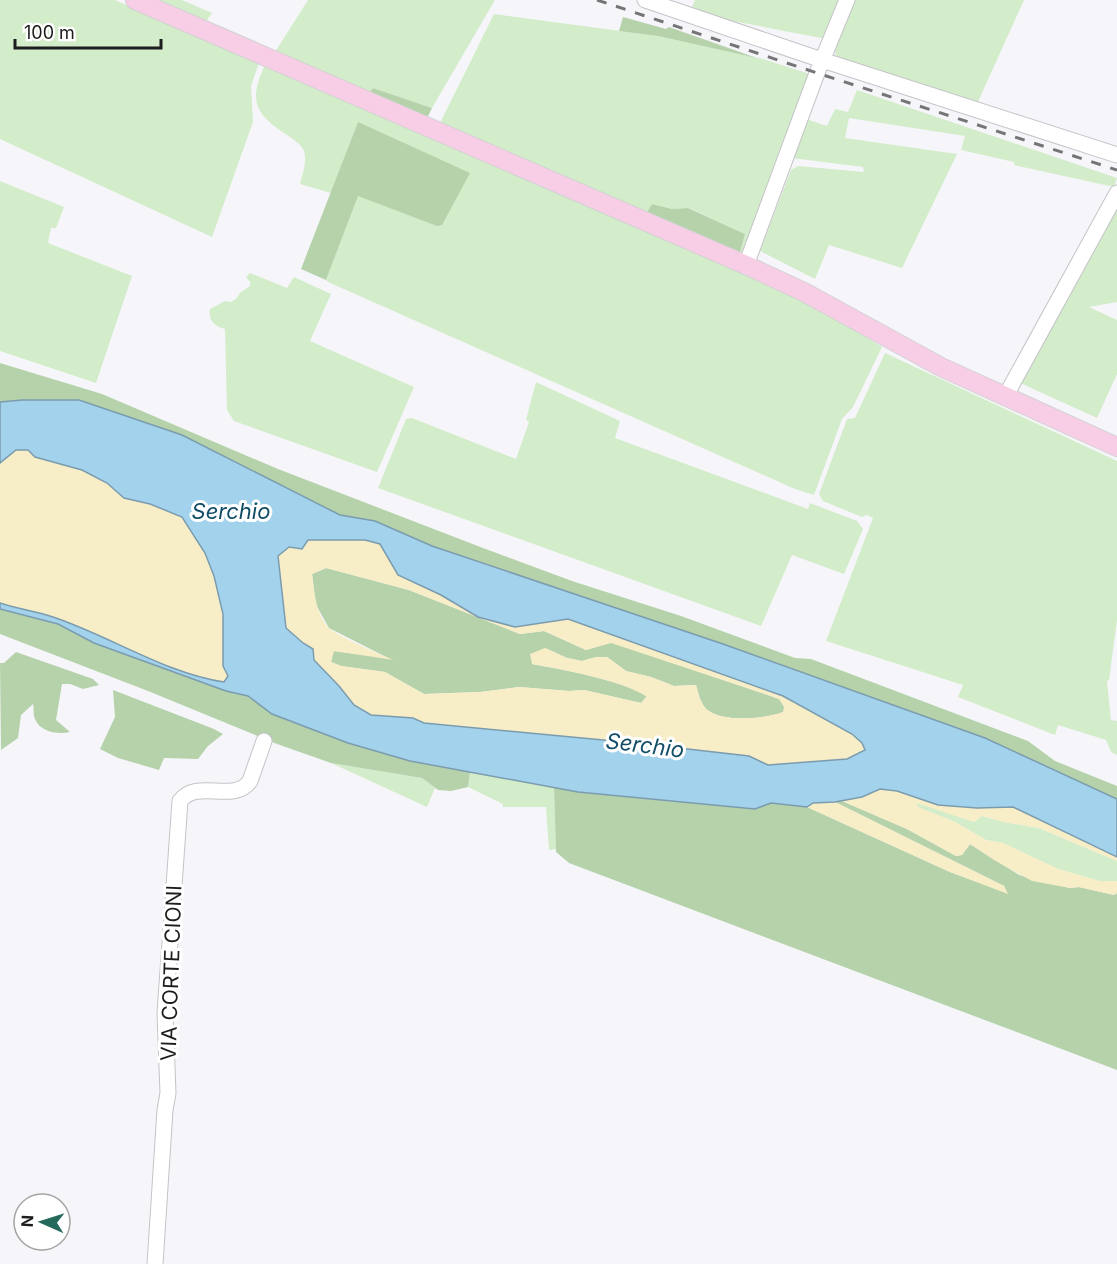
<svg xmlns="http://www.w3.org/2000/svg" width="1117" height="1264" viewBox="0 0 1117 1264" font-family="Inter,sans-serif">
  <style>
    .green { fill: #d3ecca }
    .forest { fill: #b5d2ab }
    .sand { fill: #f7edc7; fill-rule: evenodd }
    .water { fill: #a3d2ec; stroke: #7b9cae; stroke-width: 1.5; fill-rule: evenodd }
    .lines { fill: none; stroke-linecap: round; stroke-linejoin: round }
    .minor-casing { stroke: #c4c4c8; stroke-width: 17 }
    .major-casing { stroke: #d2d2d2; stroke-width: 20 }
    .minor { stroke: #fff; stroke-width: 15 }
    .major { stroke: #f7cee6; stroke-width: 18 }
    .rail { stroke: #757578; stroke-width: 3; stroke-dasharray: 10 10; stroke-linecap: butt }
    .labels { text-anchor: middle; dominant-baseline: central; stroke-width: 6; stroke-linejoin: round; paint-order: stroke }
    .street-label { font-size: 21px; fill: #1d1d1e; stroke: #fff }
    .water-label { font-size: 22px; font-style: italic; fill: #114d67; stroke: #fff }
  </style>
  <rect width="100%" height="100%" fill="#f6f6fa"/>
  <path class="green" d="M0,0h115l144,63 -8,23 2,36 -41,115 -212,-98z
    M151,0h31l30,13 -7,10z
    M308,0h187l-63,108 -59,-20 -6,8 -96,-43 6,-4z
    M695,0h147l-16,39 -109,-21 -25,-11z
    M851,0h173l-47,104 -141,-48 -3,-11z
    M494,14l164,22 105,23 50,16 -67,179 -7,2 6,-22 -56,-26 -17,1 -20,-5 -8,13 -200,-90 -3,-6z
    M265,65l546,238 71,44 -29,60 -11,12 -28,76 -19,-6 -467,-207 -2,-2 32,-85 79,31 -79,-104 -27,71 -31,-9c3,-11 7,-22 4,-33 -3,-7 -11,-12 -17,-16 -32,-21 -39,-34 -22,-70z
    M857,90l260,88 -3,9 -100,-22v-3l-53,-12 4,-14 -116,-18 -4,20 112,16 -55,114 -73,-23 -14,34 -55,-28 31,-81 7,-4 66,6 -1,-5 -71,-9 14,-39 21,7 8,-17 13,3z
    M0,181l64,26 -8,21h-5l-3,15 84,33 -36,107 -96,-32z
    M1117,197v105l-28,5 28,13v54l-20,44 -79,-36z
    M250,273l37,15 7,-11 37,17 -21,47 104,46 -37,85 -143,-51 -7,-11 -2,-81c-10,-3 -17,-8 -15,-20l15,-8 6,1 5,-3 4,-6 10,-7v-4l-4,-5z
    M885,353l232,108v159l-8,60 -2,1 4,39 6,1v34l-6,-3 -5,-12 -48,-15 -3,10 -97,-38 5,-12 -137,-44 47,-123 -6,-3 -5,2 -39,-16 -4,-7 28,-75 8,-1z
    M536,382l84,39 -5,17 193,71 2,-6 47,18 6,8 -19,45 -52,-19 -31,71 -383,-138 28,-69 6,-1 104,41 13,-37 -3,-2z
    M331,763l91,15 13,10 -8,19z
    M470,772l84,15 2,62 -7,1 -3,-43h-43v-3l-35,-17z
    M916,802l58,20 8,-6 22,6 35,6 78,33v20h-18l-41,-12 -55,-26 -17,-3 -33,-19 -36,-14z"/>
  <path class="forest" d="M623,17l43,12 3,-2 88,31 -99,-22 -39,-5z
    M373,88l59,20 -7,14 -58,-26z
    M358,122l112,51 -28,52 -5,1 -79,-30 -32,84 -25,-11z
    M652,204l20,5 16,-1 57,26 -6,22 -95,-39z
    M0,363l102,31 176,75 205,79 89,33 109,35 114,42 16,1 217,82 27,20 62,25v13l-132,-61 -262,-94 -291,-98 -57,-25 -35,-6 -56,-29 -205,-86h-57l-22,2z
    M326,568l83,22 111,44 24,-3 42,19 25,-8 154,52 14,5 6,8 -2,5c-18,7 -71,13 -81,-9 -3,-5 -4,-12 -6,-18l-22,1 -23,-9 -25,-6 -19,-14h-11l-14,4 -15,-3 -22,-10 -13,16c33,6 88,16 115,32l-6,7 -57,-13 -15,1 -50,-4 -39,5 -56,2 -39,-22 -44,-6 -10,-4 2,-11 55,7 -59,-30 -13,-23 -4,-31z
    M0,609l58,15 36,19 132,48 22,5 24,18 76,29 62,18 60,11 -2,15 -17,4 -13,-1 -16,-12 -91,-15 -54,-19 -129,-53 -148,-57z
    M16,652l77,27 6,6 -16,4 -13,-5h-8l-6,36 14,12c-12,3 -30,0 -35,-13 -2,-4 -1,-11 -2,-15l-12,11 -3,23 -17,12 -1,-87h4z
    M113,690l101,39 9,5 -15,12 -10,13 -34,-1 -5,12 -41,-12 -18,-9 15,-32z
    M554,787l24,5 177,17 16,-6 36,4 143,65 57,21 -3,-7 -169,-84 7,-1 65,28 49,27 6,-1 8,-11 49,31 51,13 9,-1 35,8 3,-2v177l-548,-207 -13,-11z"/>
  <path class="sand" d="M16,450h12l7,7 47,13 25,13 17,15 26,6 32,13 23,36 9,23 9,38v52l5,10 -4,6c-60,-9 -114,-46 -171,-65 -17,-6 -36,-8 -53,-14v-140z
    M308,540h57l15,4 18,31 43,20 37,22 90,2 215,77 69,38 10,9 3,7 -18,9 -79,6 -19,-9 -114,-13 -211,-20 -11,-5 -42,-3 -17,-11 -15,-18 -25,-26 -1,-11 -10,-6 -17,-15 -8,-72 11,-9zM326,568l83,22 111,44 24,-3 42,19 25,-7 154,51 14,5 5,8 -1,5c-18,7 -71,13 -81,-9 -3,-5 -4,-12 -6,-18l-22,1 -23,-9 -25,-6 -19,-14h-11l-14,4 -15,-3 -22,-10 -15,6 2,10c29,5 93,17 115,33l-6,6 -57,-13 -15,1 -50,-4 -39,5 -56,2 -39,-22 -44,-6 -10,-4 3,-11 60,9c-13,-5 -55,-23 -65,-32 -13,-13 -15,-37 -17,-54z
    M880,789l17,2 41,14 39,3 36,-1 104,50v4l-78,-33 -35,-6 -22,-6 -8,6 -58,-19 2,4 35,14 33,19 17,3 55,26 41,12h18v12l-3,2 -35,-8 -9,1 -38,-7 -38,-21 -24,-16 -8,11 -6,1 -49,-27 -65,-28 20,-4z
    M835,802l169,84 4,8 -58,-22 -143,-65 6,-4z"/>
  <path class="water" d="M22,400h57l103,35 158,80 35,6 57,25 291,98 262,94 132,61v58l-104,-50 -36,1 -39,-3 -41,-14 -17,-2 -18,8 -27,5 -22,1 -6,4 -36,-4 -16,6 -177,-17 -168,-31 -62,-18 -76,-29 -24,-18 -22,-5 -132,-48 -36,-19 -58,-15v-6c17,6 36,8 53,14 57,19 112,56 171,65l4,-6 -5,-10v-52l-9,-38 -9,-23 -23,-36 -32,-13 -26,-6 -17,-15 -25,-13 -47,-13 -7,-7h-12l-16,13v-61zM308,540h57l15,4 18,31 43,20 37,22 37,10 53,-8 215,77 69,38 10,9 3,7 -18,9 -79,6 -19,-9 -114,-13 -211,-20 -11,-5 -42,-3 -17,-10 -15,-19 -25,-26 -1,-11 -10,-6 -17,-15 -8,-72 11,-9 13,2z"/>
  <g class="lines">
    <g class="minor-casing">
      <path id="minor" d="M645,0l177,60 295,95
        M746,265l71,-192 30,-73
        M1005,397l112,-204
        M155,1264l10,-154 3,-17 -3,-80 15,-212c17,-23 54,3 70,-20l14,-40"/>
    </g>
    <g class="major-casing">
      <path id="major" d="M135,0l611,265 58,27 137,75 176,80"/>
    </g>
    <use href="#minor" class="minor"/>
    <use href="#major" class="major"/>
    <path class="rail" d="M597,0l220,73 300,97"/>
  </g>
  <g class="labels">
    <g class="street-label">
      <text transform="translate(171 973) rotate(-88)">VIA CORTE CIONI</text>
    </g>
    <g class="water-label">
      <text x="231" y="511">Serchio</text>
      <text transform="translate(645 745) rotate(7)">Serchio</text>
    </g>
  </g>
  <g transform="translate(42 1222) rotate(273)"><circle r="28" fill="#ffffff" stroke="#a5a5a5" stroke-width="1.5"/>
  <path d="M0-4.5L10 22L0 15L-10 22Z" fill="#24695b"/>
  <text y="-9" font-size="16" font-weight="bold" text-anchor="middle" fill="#1d1d1e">N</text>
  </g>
  <path d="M15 39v9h146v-9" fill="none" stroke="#1d1d1e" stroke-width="3"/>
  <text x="24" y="39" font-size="18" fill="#1d1d1e" stroke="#ffffff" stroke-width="4.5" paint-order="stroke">100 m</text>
</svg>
